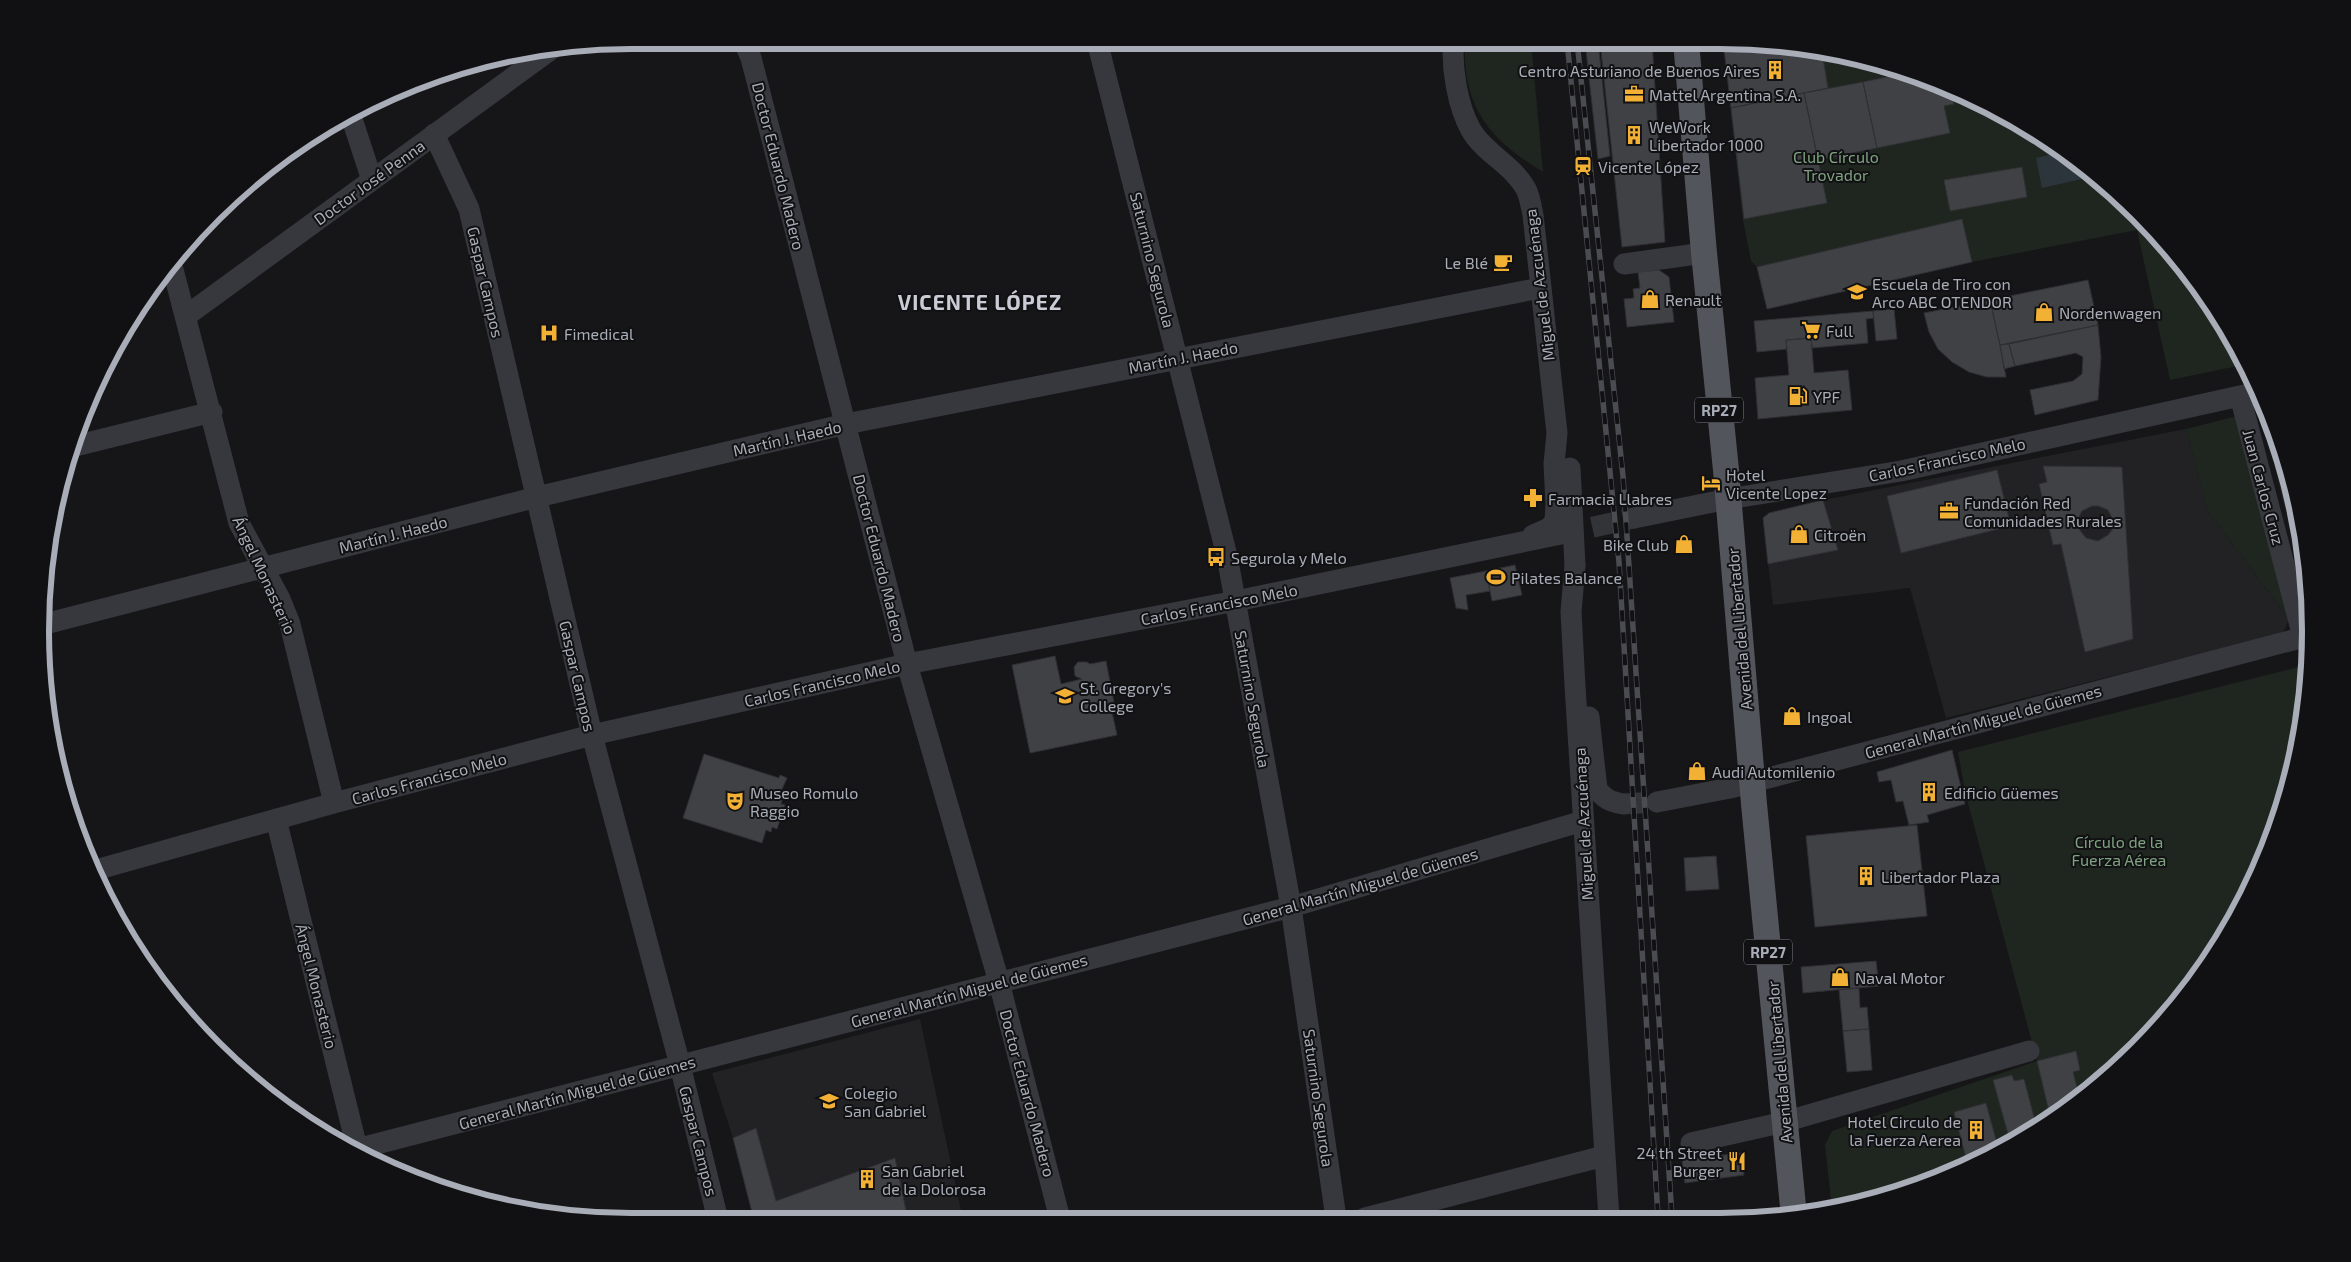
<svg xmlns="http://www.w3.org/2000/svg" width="2351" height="1262" viewBox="0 0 2351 1262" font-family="'Exo 2',sans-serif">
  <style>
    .built { fill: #222225 }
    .green { fill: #1e261f }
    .water { fill: #2c353c }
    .building { fill: #404145; stroke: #303034; fill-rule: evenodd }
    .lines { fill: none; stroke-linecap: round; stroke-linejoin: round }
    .minor-tunnel { stroke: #333438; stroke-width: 21; stroke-dasharray: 21 11; stroke-linecap: butt }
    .minor { stroke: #37383d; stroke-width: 21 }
    .major { stroke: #53555c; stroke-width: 26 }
    .rail-casing { stroke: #4a4c52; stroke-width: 5.5 }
    .rail { stroke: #111113; stroke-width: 4; stroke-dasharray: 11; stroke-linecap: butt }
    .minor-bridge { stroke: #37383d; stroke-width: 21 }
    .labels { text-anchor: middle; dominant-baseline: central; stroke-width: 4; stroke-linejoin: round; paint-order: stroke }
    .shield { fill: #111113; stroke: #7b7e86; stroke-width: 1 }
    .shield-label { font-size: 15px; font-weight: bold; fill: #a8adb8 }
    .poi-label { font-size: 16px; fill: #a8adb8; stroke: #111113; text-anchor: start }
    .park-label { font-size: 16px; fill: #7fa381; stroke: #111113 }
    .street-label { font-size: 16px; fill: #a8adb8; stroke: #111113 }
    .district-label { font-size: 21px; font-weight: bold; letter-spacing: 1px; fill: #c9ccd4; stroke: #111113 }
    .rim { fill: none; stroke: #a8adb8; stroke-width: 6 }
  </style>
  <rect width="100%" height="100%" fill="#161618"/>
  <path class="built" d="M2186,429l21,81 82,109 -6,14 -337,85 -36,-130 -137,17 -10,-87 6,-5 54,-13z
    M920,1019l43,201h-70l-1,-4 14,-6 -12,-52 -118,43 -20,-73 -23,10 -21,-65z"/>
  <path class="green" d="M1465,41h66l12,131c-54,-33 -81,-65 -78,-131z
    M1723,41h35l115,19 142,59 94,67 80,85 58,93 -77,16 -33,-150 -165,32 -205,47 -10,-42 -6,-6 -8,-41z
    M2266,413l25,65 19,114 -1,15 -47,-193z
    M2237,416l52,203 -82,-109 -21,-81z
    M2307,665l-1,43 -26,113 -48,105 -68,95 -116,102 -138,68 -78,18 -7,-64 7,-14 205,-70 -72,-269 -7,-40z"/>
  <path class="water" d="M2062,152l33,24 -53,12 -6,-30z"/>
  <path class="building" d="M1585,41h13l12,115 -12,3z
    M1600,41h52l13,201 -43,5z
    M1723,41h35l64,11 6,36 -97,20z
    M1905,73l46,20 3,11 -10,2 6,27 -73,15 -14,-66z
    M1863,82l14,66 -59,12 -14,-67z
    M1804,93l23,110 -83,16 -13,-111z
    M2022,167l5,30 -77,14 -6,-31z
    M1962,219l10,43 -205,47 -10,-42z
    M1659,270l10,7 5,45 -47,5 -3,-28 10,-1 -1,-9 7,-1 -2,-16z
    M2088,280l10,45 -98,20 -10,-45z
    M1990,300l10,45 6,32h-19l-18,-5 -17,-10 -14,-13 -9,-17 -5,-19z
    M1894,309l3,30 -21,2 -3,-30z
    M1873,311l1,7 -8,1 2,24 -56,5 -1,-10 -25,2 1,9 -30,3 -3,-31z
    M2098,325l3,32 -3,43 -63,15 -5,-25 43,-9 9,-7 1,-17 -7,-4 -61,13 -6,-22z
    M1811,338l3,35 34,-3 4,40 -94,9 -3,-41 34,-3 -3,-35z
    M2009,344l6,22 -11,3 -4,-24z
    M2043,466l79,1 11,172 -48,13 -24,-108 -8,1 -14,-61 8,-2zM2092,506h6l10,4 5,10 -1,10 -4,5 -10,6 -12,-3 -7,-9v-12l3,-6z
    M1997,470l14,56 -110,27 -14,-57z
    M1823,500l15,50 -70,14 -5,-46 6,-5z
    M1515,565l7,30 -30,6 -6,-30z
    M1486,571l4,20 -24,4 2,15 -12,-2 -6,-30z
    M1055,656l6,28 21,-5 -7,-3 -1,-9 4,-5h9l3,2 16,-3 9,47h-4l6,27 -87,18 -18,-88z
    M1952,750l13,54 -38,11 2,7 -20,3 -6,-24 -7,1 -5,-22 -12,2 -2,-10z
    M704,754l75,24 1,-3 7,3 -8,18 4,1 -2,7 4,1 -8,24 -5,-2 -1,5 -5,-2 -4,13 -79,-25z
    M1917,825l10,91 -112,11 -9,-91z
    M1716,856l3,33 -33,2 -2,-33z
    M1876,961l3,25 -76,7 -2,-26z
    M1859,988l1,20 7,-1 2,22 -26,2 -4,-41z
    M1869,1029l3,41 -25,2 -4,-41z
    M2076,1051l4,19 -7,2 6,23 -28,25 -14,-59z
    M2012,1075l2,6 10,-2 13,49 -27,13 -17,-61z
    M1986,1103l12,44 -31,15 -13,-50z
    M756,1128l20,73 119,-43 11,52 -26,10h-126l-21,-82z
    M1741,1153l3,22 -59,8 -3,-23z"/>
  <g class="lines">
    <path class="minor-tunnel" d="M1561,534l73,-16
      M1623,804l34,-2"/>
    <path class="minor" d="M743,40l8,18 156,606 92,318 61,237
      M1097,41l130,515 64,351 45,311
      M1453,41c-1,28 4,64 18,89 13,23 42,35 55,59 4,8 5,17 7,26l24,218 -3,31 2,40 -1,17 -6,7 -16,7
      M350,113l22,67
      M434,134l35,75 123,526 88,330 38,155
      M171,262l68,261 41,76 10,25 44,179
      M1624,264l80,-11
      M186,316l367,-268
      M2240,396l63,241
      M71,447l141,-35
      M1634,518l94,-19 173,-28 357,-79
      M1575,565l-4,47 4,74 34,532
      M41,625l496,-128 309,-73 694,-136
      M1589,717l8,72c7,10 14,13 26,15
      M1657,802l73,-14 578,-152
      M276,819l82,333
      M92,871l242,-68 258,-68 315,-71 329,-63 325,-67
      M1691,1143l93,-21 245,-71
      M353,1150l938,-243 292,-86
      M1365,1218l239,-62"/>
    <path class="major" d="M1686,41l18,212 22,217 28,334 40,413"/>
    <g class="rail-casing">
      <path id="rail" d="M1567,41l52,521 39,655
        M1577,41l46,435 49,741"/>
    </g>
    <use href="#rail" class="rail"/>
    <path class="minor-bridge" d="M1570,468l5,97"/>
  </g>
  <defs>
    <g id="building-bare" transform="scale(1.5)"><path d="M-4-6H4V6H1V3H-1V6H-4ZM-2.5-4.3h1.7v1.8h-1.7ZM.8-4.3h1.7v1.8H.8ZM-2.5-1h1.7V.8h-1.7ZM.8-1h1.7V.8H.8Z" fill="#f2b134" stroke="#111113" stroke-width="2.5" paint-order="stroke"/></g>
    <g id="office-bare" transform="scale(1.5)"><path d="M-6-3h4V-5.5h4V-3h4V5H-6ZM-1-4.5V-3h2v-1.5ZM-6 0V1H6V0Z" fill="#f2b134" stroke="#111113" stroke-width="2.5" paint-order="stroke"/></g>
    <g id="station-bare" transform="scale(1.5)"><path d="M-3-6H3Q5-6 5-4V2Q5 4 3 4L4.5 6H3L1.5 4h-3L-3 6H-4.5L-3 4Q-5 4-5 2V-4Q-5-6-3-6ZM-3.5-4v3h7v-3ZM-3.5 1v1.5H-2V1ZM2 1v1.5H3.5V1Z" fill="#f2b134" stroke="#111113" stroke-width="2.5" paint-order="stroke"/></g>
    <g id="cafe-bare" transform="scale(1.5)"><path d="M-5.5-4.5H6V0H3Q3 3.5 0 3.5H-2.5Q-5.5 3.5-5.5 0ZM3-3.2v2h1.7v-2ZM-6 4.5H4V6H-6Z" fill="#f2b134" stroke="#111113" stroke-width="2.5" paint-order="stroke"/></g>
    <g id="school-bare" transform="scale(1.5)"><path d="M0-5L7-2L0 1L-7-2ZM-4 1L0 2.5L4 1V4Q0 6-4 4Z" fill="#f2b134" stroke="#111113" stroke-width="2.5" paint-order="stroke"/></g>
    <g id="shop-bare" transform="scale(1.5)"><path d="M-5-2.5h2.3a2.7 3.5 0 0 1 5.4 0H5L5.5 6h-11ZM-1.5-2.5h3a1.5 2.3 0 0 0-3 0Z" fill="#f2b134" stroke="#111113" stroke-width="2.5" paint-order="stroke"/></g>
    <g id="supermarket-bare" transform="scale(1.5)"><path d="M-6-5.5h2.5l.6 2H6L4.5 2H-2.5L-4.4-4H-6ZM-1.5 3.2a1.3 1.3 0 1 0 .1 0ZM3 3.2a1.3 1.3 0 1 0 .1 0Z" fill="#f2b134" stroke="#111113" stroke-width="2.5" paint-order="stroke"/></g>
    <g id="hospital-bare" transform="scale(1.5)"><path d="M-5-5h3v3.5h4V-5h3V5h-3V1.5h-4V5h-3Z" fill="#f2b134" stroke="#111113" stroke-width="2.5" paint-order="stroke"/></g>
    <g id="fuel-bare" transform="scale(1.5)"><path d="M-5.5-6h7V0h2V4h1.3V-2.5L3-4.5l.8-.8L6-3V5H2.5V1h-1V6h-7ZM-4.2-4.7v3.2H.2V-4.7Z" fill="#f2b134" stroke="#111113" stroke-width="2.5" paint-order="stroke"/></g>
    <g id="hotel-bare" transform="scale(1.5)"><path d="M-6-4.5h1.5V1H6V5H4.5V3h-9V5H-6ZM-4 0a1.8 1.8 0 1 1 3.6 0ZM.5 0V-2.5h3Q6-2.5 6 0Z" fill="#f2b134" stroke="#111113" stroke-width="2.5" paint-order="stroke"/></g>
    <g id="pharmacy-bare" transform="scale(1.5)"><path d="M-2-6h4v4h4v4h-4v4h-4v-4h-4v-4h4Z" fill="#f2b134" stroke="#111113" stroke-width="2.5" paint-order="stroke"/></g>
    <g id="bus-bare" transform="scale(1.5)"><path d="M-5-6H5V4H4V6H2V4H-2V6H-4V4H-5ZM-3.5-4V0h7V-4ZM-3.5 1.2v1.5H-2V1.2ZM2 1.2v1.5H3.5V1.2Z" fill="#f2b134" stroke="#111113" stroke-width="2.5" paint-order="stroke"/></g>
    <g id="stadium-bare" transform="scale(1.5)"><path d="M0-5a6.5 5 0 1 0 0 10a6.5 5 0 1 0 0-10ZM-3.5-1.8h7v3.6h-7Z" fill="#f2b134" stroke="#111113" stroke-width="2.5" paint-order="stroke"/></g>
    <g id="theatre-bare" transform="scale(1.5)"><path d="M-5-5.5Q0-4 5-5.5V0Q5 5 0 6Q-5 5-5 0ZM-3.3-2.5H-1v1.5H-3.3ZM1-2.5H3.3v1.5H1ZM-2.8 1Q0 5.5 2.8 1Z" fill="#f2b134" stroke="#111113" stroke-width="2.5" paint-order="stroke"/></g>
    <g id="restaurant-bare" transform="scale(1.5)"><path d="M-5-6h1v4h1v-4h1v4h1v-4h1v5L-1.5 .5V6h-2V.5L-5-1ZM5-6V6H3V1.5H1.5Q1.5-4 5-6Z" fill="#f2b134" stroke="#111113" stroke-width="2.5" paint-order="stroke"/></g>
  </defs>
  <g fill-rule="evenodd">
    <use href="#building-bare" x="1775" y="70"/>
    <use href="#office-bare" x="1634" y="94"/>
    <use href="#building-bare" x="1634" y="135"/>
    <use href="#station-bare" x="1583" y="166"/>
    <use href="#cafe-bare" x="1503" y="262"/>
    <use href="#school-bare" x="1857" y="292"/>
    <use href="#shop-bare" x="1650" y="299"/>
    <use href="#shop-bare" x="2044" y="312"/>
    <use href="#supermarket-bare" x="1811" y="330"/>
    <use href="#hospital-bare" x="549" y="333"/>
    <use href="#fuel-bare" x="1798" y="396"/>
    <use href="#hotel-bare" x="1711" y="483"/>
    <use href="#pharmacy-bare" x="1533" y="498"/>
    <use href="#office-bare" x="1949" y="511"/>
    <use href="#shop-bare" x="1799" y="534"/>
    <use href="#shop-bare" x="1684" y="544"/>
    <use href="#bus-bare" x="1216" y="557"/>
    <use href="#stadium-bare" x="1496" y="577"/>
    <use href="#school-bare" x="1065" y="696"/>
    <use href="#shop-bare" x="1792" y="716"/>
    <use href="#shop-bare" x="1697" y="771"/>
    <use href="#building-bare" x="1929" y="792"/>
    <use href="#theatre-bare" x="735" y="801"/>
    <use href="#building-bare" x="1866" y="876"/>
    <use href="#shop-bare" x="1840" y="977"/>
    <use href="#school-bare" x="829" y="1101"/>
    <use href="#building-bare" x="1976" y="1130"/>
    <use href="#restaurant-bare" x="1737" y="1161"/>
    <use href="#building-bare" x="867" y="1179"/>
  </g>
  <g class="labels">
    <g class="shield">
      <rect x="1695" y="397.5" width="48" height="25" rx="4"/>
      <rect x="1744" y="939.5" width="48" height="25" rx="4"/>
    </g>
    <g class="shield-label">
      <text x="1719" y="410">RP27</text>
      <text x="1768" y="952">RP27</text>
    </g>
    <g class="poi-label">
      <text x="1760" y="70" text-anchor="end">Centro Asturiano de Buenos Aires</text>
      <text x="1649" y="94">Mattel Argentina S.A.</text>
      <text x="1649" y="126">WeWork<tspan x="1649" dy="18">Libertador 1000</tspan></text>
      <text x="1598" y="166">Vicente López</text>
      <text x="1488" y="262" text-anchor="end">Le Blé</text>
      <text x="1872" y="283">Escuela de Tiro con<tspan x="1872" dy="18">Arco ABC OTENDOR</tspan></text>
      <text x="1665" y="299">Renault</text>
      <text x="2059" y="312">Nordenwagen</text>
      <text x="1826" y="330">Full</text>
      <text x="564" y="333">Fimedical</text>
      <text x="1813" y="396">YPF</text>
      <text x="1726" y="474">Hotel<tspan x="1726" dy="18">Vicente Lopez</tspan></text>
      <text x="1548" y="498">Farmacia Llabres</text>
      <text x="1964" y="502">Fundación Red<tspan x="1964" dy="18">Comunidades Rurales</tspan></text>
      <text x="1814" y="534">Citroën</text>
      <text x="1669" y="544" text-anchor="end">Bike Club</text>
      <text x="1231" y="557">Segurola y Melo</text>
      <text x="1511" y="577">Pilates Balance</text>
      <text x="1080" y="687">St. Gregory's<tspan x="1080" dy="18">College</tspan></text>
      <text x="1807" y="716">Ingoal</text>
      <text x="1712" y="771">Audi Automilenio</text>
      <text x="750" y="792">Museo Romulo<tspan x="750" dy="18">Raggio</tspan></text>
      <text x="1944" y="792">Edificio Güemes</text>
      <text x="1881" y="876">Libertador Plaza</text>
      <text x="1855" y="977">Naval Motor</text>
      <text x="844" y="1092">Colegio<tspan x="844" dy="18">San Gabriel</tspan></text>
      <text x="1961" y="1121" text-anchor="end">Hotel Circulo de<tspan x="1961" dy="18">la Fuerza Aerea</tspan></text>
      <text x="1722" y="1152" text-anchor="end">24 th Street<tspan x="1722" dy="18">Burger</tspan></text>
      <text x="882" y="1170">San Gabriel<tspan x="882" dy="18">de la Dolorosa</tspan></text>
    </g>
    <g class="park-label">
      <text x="1836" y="156">Club Círculo<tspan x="1836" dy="18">Trovador</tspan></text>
      <text x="2119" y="841">Círculo de la<tspan x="2119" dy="18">Fuerza Aérea</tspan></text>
    </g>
    <g class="street-label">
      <text transform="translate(779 166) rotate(76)">Doctor Eduardo Madero</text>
      <text transform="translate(369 182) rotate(-36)">Doctor José Penna</text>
      <text transform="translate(1153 260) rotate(76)">Saturnino Segurola</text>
      <text transform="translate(486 282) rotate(77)">Gaspar Campos</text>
      <text transform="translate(1539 285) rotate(-97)">Miguel de Azcuénaga</text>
      <text transform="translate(1183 357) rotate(-11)">Martín J. Haedo</text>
      <text transform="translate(787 438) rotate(-13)">Martín J. Haedo</text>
      <text transform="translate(1947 459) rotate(-12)">Carlos Francisco Melo</text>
      <text transform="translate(2264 487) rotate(75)">Juan Carlos Cruz</text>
      <text transform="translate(393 534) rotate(-14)">Martín J. Haedo</text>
      <text transform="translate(880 558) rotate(76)">Doctor Eduardo Madero</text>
      <text transform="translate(265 575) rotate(65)">Ángel Monasterio</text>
      <text transform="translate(1219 604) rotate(-11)">Carlos Francisco Melo</text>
      <text transform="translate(1739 629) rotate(-95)">Avenida del Libertador</text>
      <text transform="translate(578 676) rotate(77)">Gaspar Campos</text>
      <text transform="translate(822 683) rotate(-13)">Carlos Francisco Melo</text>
      <text transform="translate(1253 699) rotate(80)">Saturnino Segurola</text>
      <text transform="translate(1983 721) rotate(-15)">General Martín Miguel de Güemes</text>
      <text transform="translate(429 778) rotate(-15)">Carlos Francisco Melo</text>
      <text transform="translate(1583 824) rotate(-93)">Miguel de Azcuénaga</text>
      <text transform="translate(1360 886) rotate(-16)">General Martín Miguel de Güemes</text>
      <text transform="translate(317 986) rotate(76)">Ángel Monasterio</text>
      <text transform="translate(969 990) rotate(-15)">General Martín Miguel de Güemes</text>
      <text transform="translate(1779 1062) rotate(-95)">Avenida del Libertador</text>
      <text transform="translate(577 1092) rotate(-15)">General Martín Miguel de Güemes</text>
      <text transform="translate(1028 1093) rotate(75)">Doctor Eduardo Madero</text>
      <text transform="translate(1319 1098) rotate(82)">Saturnino Segurola</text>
      <text transform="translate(699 1141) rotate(76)">Gaspar Campos</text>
    </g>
    <g class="district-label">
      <text x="980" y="301">VICENTE LÓPEZ</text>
    </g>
  </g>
  <path d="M0 0H2351V1262H0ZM631 49H1720A582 582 0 0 1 2302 631V631A582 582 0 0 1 1720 1213H631A582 582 0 0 1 49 631V631A582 582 0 0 1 631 49Z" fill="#111113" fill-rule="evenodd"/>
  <path class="rim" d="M631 49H1720A582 582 0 0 1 2302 631V631A582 582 0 0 1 1720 1213H631A582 582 0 0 1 49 631V631A582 582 0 0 1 631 49Z"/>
</svg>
